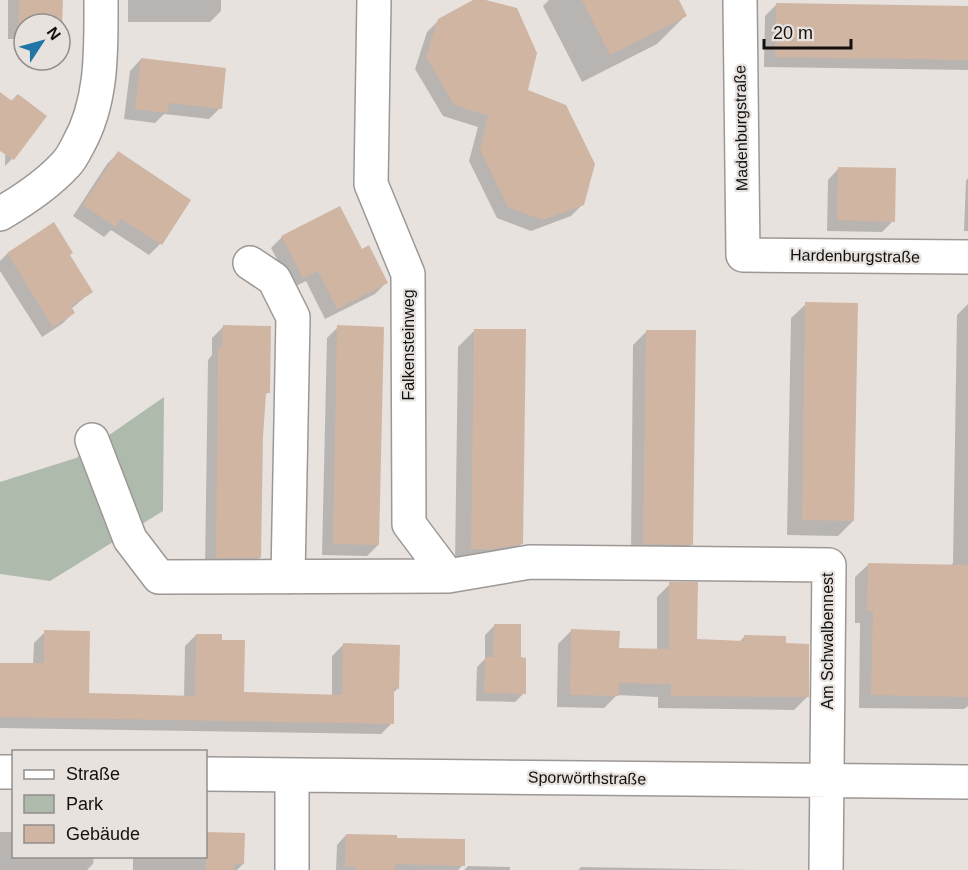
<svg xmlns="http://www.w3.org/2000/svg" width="968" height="870" viewBox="0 0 968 870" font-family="Helvetica,sans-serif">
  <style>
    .green { fill: #aebbac }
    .shadow { fill: #0003 }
    .building { fill: #d1b5a3 }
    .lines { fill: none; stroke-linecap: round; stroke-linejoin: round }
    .minor-casing { stroke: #9d9895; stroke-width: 36 }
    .minor { stroke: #fff; stroke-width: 33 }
    .labels { text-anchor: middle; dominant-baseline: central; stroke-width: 4.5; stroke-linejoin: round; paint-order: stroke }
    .street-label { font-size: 16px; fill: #131110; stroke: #e7e2de }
  </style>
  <rect width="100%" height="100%" fill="#e7e2de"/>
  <path class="green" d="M164,397l-1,114 -113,70 -50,-7v-92l76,-24z"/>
  <path class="shadow" d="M8,0h53l-1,29v-5h-36v15h-16z
    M128,0h93v11l-11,11h-82z
    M476,0h4l103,204 -12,12 -40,15 -34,-13 -28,-57 9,-34 -35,-11 -28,-47 12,-37 12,-12z
    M549,0h129l8,15 -29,29 -75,38 -39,-76z
    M776,5l192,2v63l-204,-3 1,-51z
    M141,59l79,49 -11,11 -45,-5 -9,9 -31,-4 6,-48z
    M17,95l-2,61 -10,10 1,-60z
    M118,153l71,47 -29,44 -11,11 -38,-25 -7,7 -31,-21 34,-52z
    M839,168l54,53 -11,11 -55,-1 1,-51z
    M968,178v53h-4l2,-50z
    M282,237l79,14 25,32 -11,11 -50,25 -19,-38 -14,7 -21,-40z
    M7,254l62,2 22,36 -20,17 2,4 -11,11 -20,13 -42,-66v-10z
    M806,304l47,217 -15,15 -51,-1 4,-217z
    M968,304v402l-4,3 -105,-1 1,-85h-5v-46l14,-13 81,2 3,-3 4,-248z
    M224,326l44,66 -4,4 -2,41 -2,120 -11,11 -44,1 3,-209 4,-5v-17z
    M338,327l40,218 -11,11 -45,-1 5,-217z
    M475,330l47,213 -17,17 -50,5 3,-218z
    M646,332l45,212 -13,13h-47l2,-212z
    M670,584l25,57 44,1 6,-6 39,9 23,52 -13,13 -136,-2v-11l-41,-2 -13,13 -47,-1 1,-63 13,-13 47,18 39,1v-53z
    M494,626l25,33 5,34 -9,9 -39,-1 1,-34 8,-8v-24z
    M45,632l42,63 97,2 1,-51 11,-11 25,6 21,53 90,2v-40l11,-11 55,43 -5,5 -1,30 -11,11 -381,-6v-63l33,-1 1,-21z
    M0,832h14v24h80l-1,8 -6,6h-87z
    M206,833l38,1 -1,30 -6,6h-104v-14h73z
    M346,835l49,5 68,25 -5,5h-122l1,-25z
    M468,866l42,1v3h-46z
    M581,867l174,3h-177z"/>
  <path class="building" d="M19,0h44l-1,29h-2v-5h-36v4h-6z
    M473,0h13l31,8 20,45 -9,37 38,15 29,59 -11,41 -41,15 -35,-13 -28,-57 8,-34 -34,-11 -28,-48 12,-38z
    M582,0h97l8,16 -77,39z
    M776,3l192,3v54l-193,-3z
    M141,58l85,10 -4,41 -53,-6 -2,10 -32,-4z
    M0,92l12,9 6,-7 29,22 -33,44 -14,-9z
    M118,151l73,49 -29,45 -41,-26 -5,8 -33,-22z
    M838,167l58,1 -1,54 -58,-2z
    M340,206l22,43 7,-4 19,38 -51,26 -19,-38 -15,7 -22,-42z
    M54,222l19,31 -3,2 23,37 -22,14 4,7 -22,14 -46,-74z
    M805,302l53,1 -4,218 -52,-1z
    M223,325l48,1 -1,67h-4l-3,44 -2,121h-45l2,-211h4z
    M337,325l47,2 -5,218 -46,-1z
    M474,329h52l-3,215 -31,5h-21z
    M646,330h50l-3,215 -50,-1z
    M868,563l100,2v132l-97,-2 2,-84h-6z
    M669,582h29l-1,57 47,2v-6l42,1v7l23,1v53l-138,-1v-12l-52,-1v13l-49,-1 1,-66 49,2 -1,17 50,1z
    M494,624h27v33l5,1v36l-42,-1 1,-36h8z
    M44,630l46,1 -1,62 106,3 1,-62h26v6h23l-1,52 98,3 1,-52 57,2 -1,44 -5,-1v36l-394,-7v-54h44z
    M206,832l39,1 -1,31h-10v6h-28z
    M346,834l51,1v3l68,1v27l-69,-2 -2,6h-38v-3h-11z"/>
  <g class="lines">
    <g class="minor-casing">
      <path id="minor" d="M374,0l-3,184 37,90 1,250 39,52
        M740,0l3,255 225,2
        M0,214c24,-14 47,-29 66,-50 5,-5 9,-13 12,-19 25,-44 23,-96 23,-145
        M250,263l24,16 19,38 -5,260
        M92,440l38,99 29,38 289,-1 82,-14 299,3 -3,305
        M0,772h14
        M206,774l762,8
        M292,870v-95"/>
    </g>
    <use href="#minor" class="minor"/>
  </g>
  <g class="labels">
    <g class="street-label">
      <text transform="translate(741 128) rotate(-91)">Madenburgstraße</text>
      <text transform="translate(855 256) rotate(1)">Hardenburgstraße</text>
      <text transform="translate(408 345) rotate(-90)">Falkensteinweg</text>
      <text transform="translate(827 641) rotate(-90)">Am Schwalbennest</text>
      <text transform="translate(587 778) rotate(1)">Sporwörthstraße</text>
    </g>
  </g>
  <rect x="12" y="750" width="195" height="108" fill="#e7e2de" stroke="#928e8c" stroke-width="1.5"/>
  <rect x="24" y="770" width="30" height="9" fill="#ffffff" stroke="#928e8c" stroke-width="1.5"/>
  <text x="66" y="780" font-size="18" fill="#131110">Straße</text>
  <rect x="24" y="795" width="30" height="18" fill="#aebbac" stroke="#928e8c" stroke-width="1.5"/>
  <text x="66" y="810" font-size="18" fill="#131110">Park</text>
  <rect x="24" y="825" width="30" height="18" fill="#d1b5a3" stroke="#928e8c" stroke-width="1.5"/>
  <text x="66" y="840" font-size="18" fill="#131110">Gebäude</text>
  <g transform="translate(42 42) rotate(54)"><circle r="28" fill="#e7e2de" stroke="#928e8c" stroke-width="1.5"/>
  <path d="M0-4.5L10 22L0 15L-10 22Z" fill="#1f75a5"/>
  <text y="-9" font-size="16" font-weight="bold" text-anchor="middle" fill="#131110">N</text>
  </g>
  <path d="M764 39v9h87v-9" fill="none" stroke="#131110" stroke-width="3"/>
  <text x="773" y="39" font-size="18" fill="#131110" stroke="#e7e2de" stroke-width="4.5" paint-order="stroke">20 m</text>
</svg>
